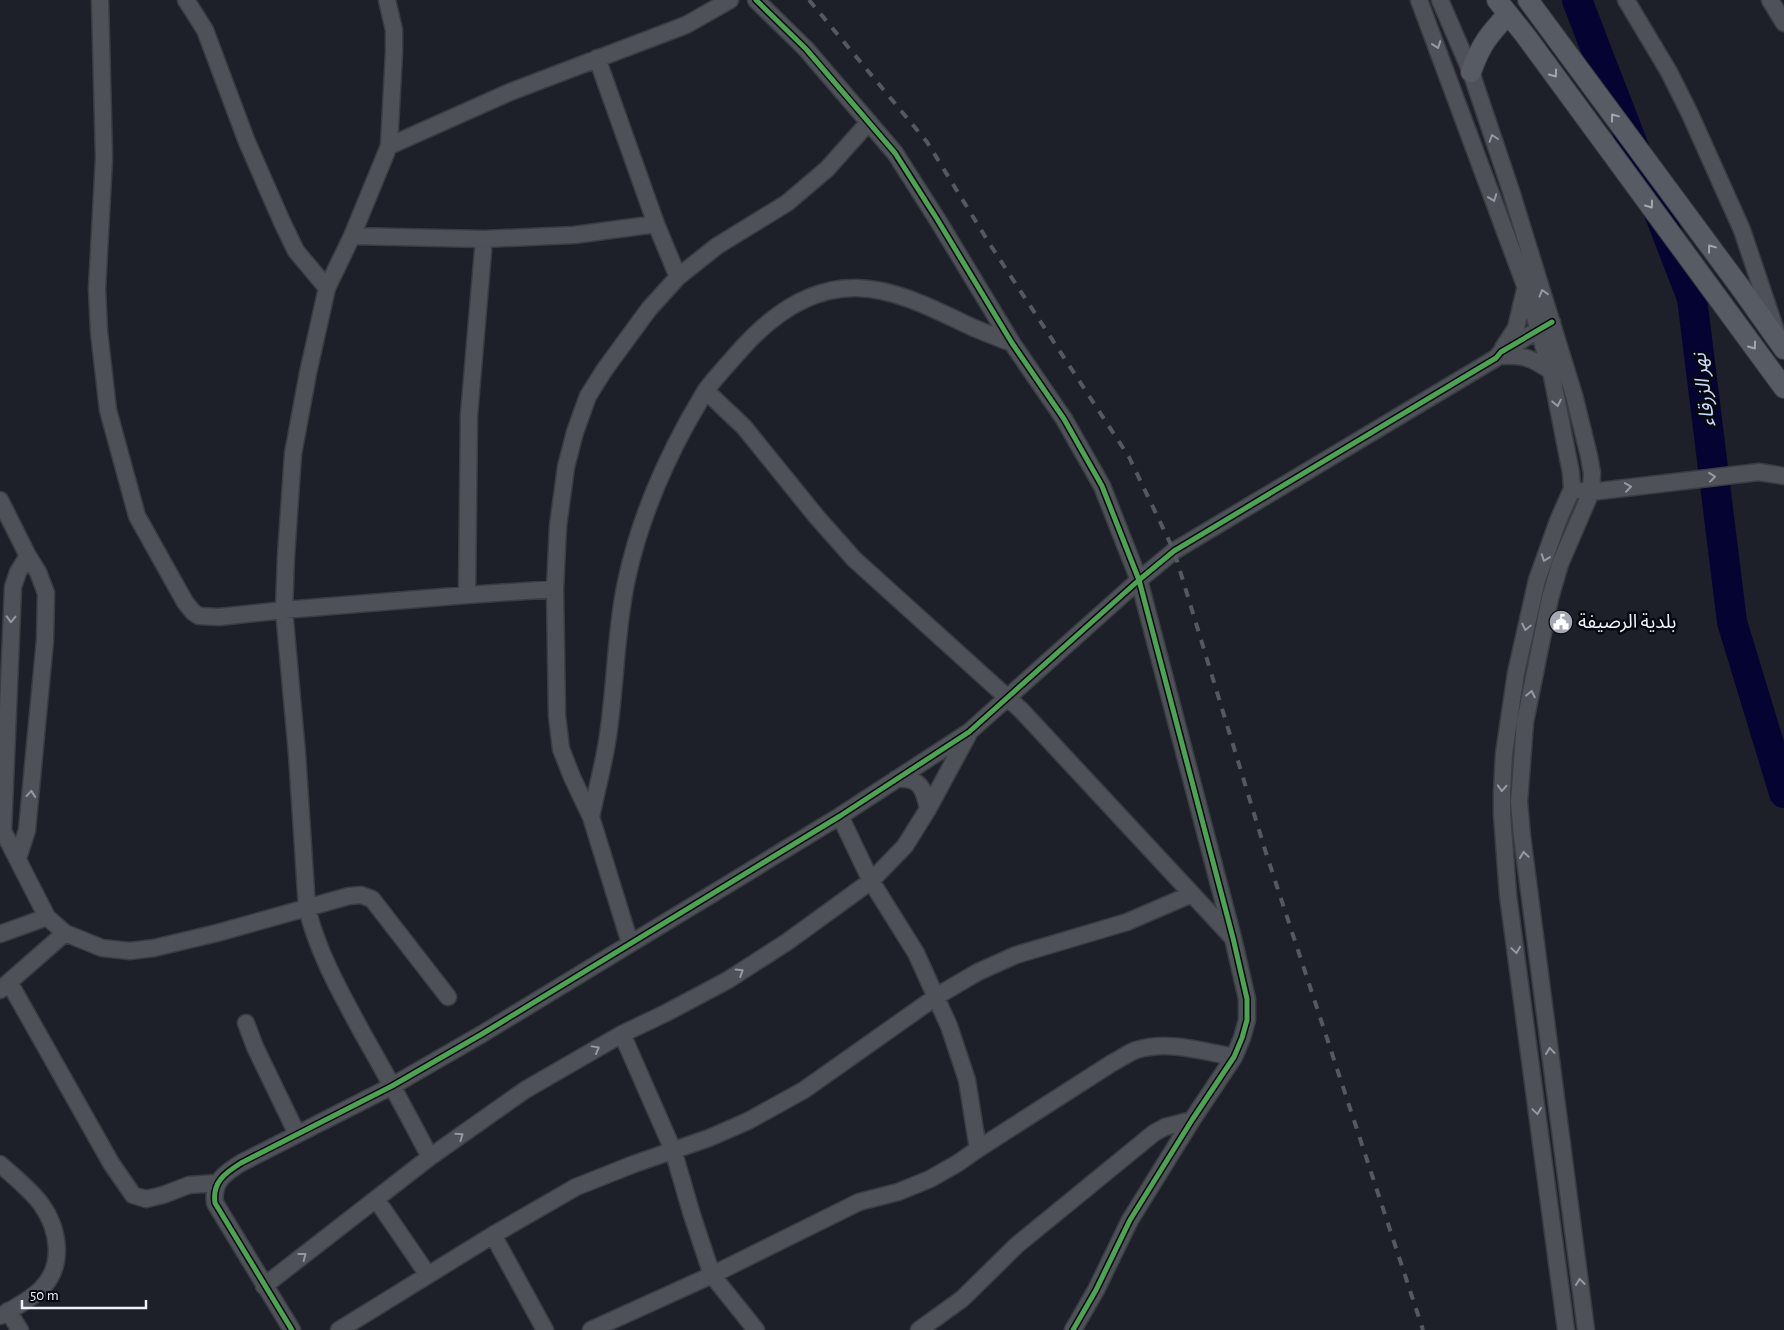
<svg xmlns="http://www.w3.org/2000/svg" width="1784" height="1330" viewBox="0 0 1784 1330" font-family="'Alegreya Sans','Noto Sans Arabic',sans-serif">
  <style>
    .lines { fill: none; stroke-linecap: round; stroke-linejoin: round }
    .river { stroke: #040331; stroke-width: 30 }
    .minor-casing { stroke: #3a3c43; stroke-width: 19 }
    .major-casing { stroke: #3a3c43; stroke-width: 22 }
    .minor { stroke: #4e5158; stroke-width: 16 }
    .major { stroke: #575c64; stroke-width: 20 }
    .rail { stroke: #56585f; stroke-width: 4; stroke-dasharray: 9 9; stroke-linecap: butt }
    .cycleway-casing { stroke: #06080f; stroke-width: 8 }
    .cycleway { stroke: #4ca352; stroke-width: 5 }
    .oneway { stroke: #9699a2 }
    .oneway2 { stroke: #a2a6b0 }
    .labels { text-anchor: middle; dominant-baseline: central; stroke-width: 5; stroke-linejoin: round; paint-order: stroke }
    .poi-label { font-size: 19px; fill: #edf1fc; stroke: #06080f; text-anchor: start }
    .water-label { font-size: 20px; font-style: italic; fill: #cadafd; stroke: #06080f }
  </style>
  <rect width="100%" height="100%" fill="#1d2028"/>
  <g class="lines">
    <path class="river" d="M1577,0l115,298 40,324 52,171"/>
    <g class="minor-casing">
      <path id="minor" d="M100,0l4,158 -7,131 2,43 9,78 29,106 48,86 8,10 6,4 20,1 65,-7 183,-15 88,-6
        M186,0l19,30 42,112 35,80 14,29 31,37
        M387,0l7,30v22l-5,94 -37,90 -25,52 -19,85 -15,81 -7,102 -2,54 13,144 10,154c11,46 35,87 57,128 23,40 45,81 66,121
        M756,0l50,49 89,104 42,66 75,124 52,76 38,67 37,94 94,358 14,61v21l-5,18 -8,19 -42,63 -62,100 -34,70 -23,40
        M1419,0l107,288 25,83 20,102 1,16 -14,32 -21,59 -21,93 -12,81 -2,38v22l6,81 58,435
        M1440,0l31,72 40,119 63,204 15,61 3,17 -1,19 -31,72 -10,34 -25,124 -6,80 3,34 64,494
        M1626,0l43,72 21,42 52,116 34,101
        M1770,0l14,23
        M597,58l59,166 22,53
        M389,146l121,-54 176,-67 44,-25
        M352,236l132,3 90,-4 82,-11
        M1503,348l13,-20 9,-38
        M1503,356c22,-1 30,3 48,15
        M706,391l38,36 72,89 38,43 167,151 211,227
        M1582,491l9,1 168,-20 25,4
        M0,500l28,56 10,16 8,21 -1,47 -18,190 -9,28
        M28,556l-10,16 -5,15 -10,244 44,86 18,16 37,15 28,3 24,-3 63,-15 132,-37 12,-1 11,4 76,98
        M467,595l2,-180 15,-176
        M896,779c24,-2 28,9 32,30
        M840,816l31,65 45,72 33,73 18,54 11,69
        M591,817c5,-25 12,-50 16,-75 9,-54 8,-110 20,-164 12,-55 34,-108 61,-157 6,-10 12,-21 18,-31 11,-15 25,-29 37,-43 30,-33 67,-60 114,-59 41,1 80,23 117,40 12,5 25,10 38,15
        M0,934l47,-17
        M630,943l-39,-126 -19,-40 -11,-28 -4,-33 -2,-127 3,-63 8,-59 9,-35 13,-36 17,-27 44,-60 29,-32 39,-31 70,-43 40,-34 42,-47
        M9,982l102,181 22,32 13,4 17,-4 26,-10 28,-2
        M0,990l65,-57
        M246,1023l9,24 42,87
        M622,1034l51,116 19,65 20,60 44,55
        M0,1164c14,13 30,25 41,40 18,25 24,62 0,85 -10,10 -28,20 -41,27
        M376,1199l52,76
        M493,1235l52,95
        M264,1286l166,-129 95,-67 97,-56 44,-21 62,-33 59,-38 84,-61 34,-35 23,-37 40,-74
        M8,1311l12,19
        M292,1330l-77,-127c-3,-21 10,-30 26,-40l151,-77 90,-52 358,-218 129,-84 170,-152 35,-29 322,-193 5,-6 51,-30
        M339,1330l154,-95 83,-48 58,-23 75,-26 39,-17 56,-31 133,-94 41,-24 38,-17 111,-33 65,-28
        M591,1330l121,-55 147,-73 39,-10 32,-13 28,-16 20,-14 134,-86c8,-4 16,-10 24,-13 33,-10 65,1 98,7
        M919,1330l43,-31 55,-54 137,-112 11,-6 27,-7"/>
    </g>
    <g class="major-casing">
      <path id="major" d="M1497,0l28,35 259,353
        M1528,0l212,287 44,62
        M1471,72c10,-28 17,-36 37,-58"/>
    </g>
    <use href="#minor" class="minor"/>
    <use href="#major" class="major"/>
    <path class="rail" d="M809,0l118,142 64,104 138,211 45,94 92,302 157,477"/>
    <g class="cycleway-casing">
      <path id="cycleway" d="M756,0l50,49 89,104 42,66 75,124 52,76 38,67 37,94 94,358 14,61v21l-5,18 -8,19 -42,63 -62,100 -34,70 -23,40
        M292,1330l-77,-127c-3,-21 10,-30 26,-40l151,-77 90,-52 358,-218 129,-84 170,-152 35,-29 322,-193 5,-6 51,-30"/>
    </g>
    <use href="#cycleway" class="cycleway"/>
  </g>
  <defs><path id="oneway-chevron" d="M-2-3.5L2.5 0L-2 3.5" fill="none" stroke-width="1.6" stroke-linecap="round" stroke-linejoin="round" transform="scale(1.25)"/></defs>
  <g class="oneway">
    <use href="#oneway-chevron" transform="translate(1437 45) rotate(70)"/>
    <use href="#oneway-chevron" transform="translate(1493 138) rotate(-108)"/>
    <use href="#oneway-chevron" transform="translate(1493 198) rotate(70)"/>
    <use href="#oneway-chevron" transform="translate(1543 293) rotate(-107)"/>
    <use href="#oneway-chevron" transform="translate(1557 403) rotate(79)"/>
    <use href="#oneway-chevron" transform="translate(1712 477) rotate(-6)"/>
    <use href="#oneway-chevron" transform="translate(1628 487) rotate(-8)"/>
    <use href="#oneway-chevron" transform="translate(1545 558) rotate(110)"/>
    <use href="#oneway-chevron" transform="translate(11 619) rotate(92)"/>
    <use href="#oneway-chevron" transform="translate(1526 627) rotate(103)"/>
    <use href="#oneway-chevron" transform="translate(1531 694) rotate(-79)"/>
    <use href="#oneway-chevron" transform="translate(1502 788) rotate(93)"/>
    <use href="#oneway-chevron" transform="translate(31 794) rotate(-85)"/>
    <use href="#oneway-chevron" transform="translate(1524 855) rotate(-98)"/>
    <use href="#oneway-chevron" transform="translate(1516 950) rotate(82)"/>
    <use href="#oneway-chevron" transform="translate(740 972) rotate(-32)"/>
    <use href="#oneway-chevron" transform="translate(596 1049) rotate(-29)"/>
    <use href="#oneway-chevron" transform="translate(1550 1051) rotate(-97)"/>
    <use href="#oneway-chevron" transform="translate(1537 1111) rotate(82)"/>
    <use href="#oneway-chevron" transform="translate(460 1136) rotate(-35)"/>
    <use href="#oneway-chevron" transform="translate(303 1256) rotate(-38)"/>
    <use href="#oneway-chevron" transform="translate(1580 1282) rotate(-97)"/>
  </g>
  <g class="oneway2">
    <use href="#oneway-chevron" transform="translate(1554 74) rotate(54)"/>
    <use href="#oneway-chevron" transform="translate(1614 117) rotate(-127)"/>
    <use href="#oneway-chevron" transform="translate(1650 205) rotate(54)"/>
    <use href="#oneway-chevron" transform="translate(1711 248) rotate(-127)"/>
    <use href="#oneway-chevron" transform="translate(1753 346) rotate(54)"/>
  </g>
  <defs>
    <g id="civic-disc" transform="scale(1.25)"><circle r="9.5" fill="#a4a8b2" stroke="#06080f"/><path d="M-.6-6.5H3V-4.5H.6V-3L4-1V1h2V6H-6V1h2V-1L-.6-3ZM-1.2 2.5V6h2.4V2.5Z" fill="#fff"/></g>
  </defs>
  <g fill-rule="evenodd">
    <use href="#civic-disc" x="1561" y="622"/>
  </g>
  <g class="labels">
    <g class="poi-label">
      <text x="1578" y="622">بلدية الرصيفة</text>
    </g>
    <g class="water-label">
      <text transform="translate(1704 390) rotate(-97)">نهر الزرقاء</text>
    </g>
  </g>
  <path d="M22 1300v8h124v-8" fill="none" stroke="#edf1fc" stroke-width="2.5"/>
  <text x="30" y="1300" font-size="15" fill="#edf1fc" stroke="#06080f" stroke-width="4" paint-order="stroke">50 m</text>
</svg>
